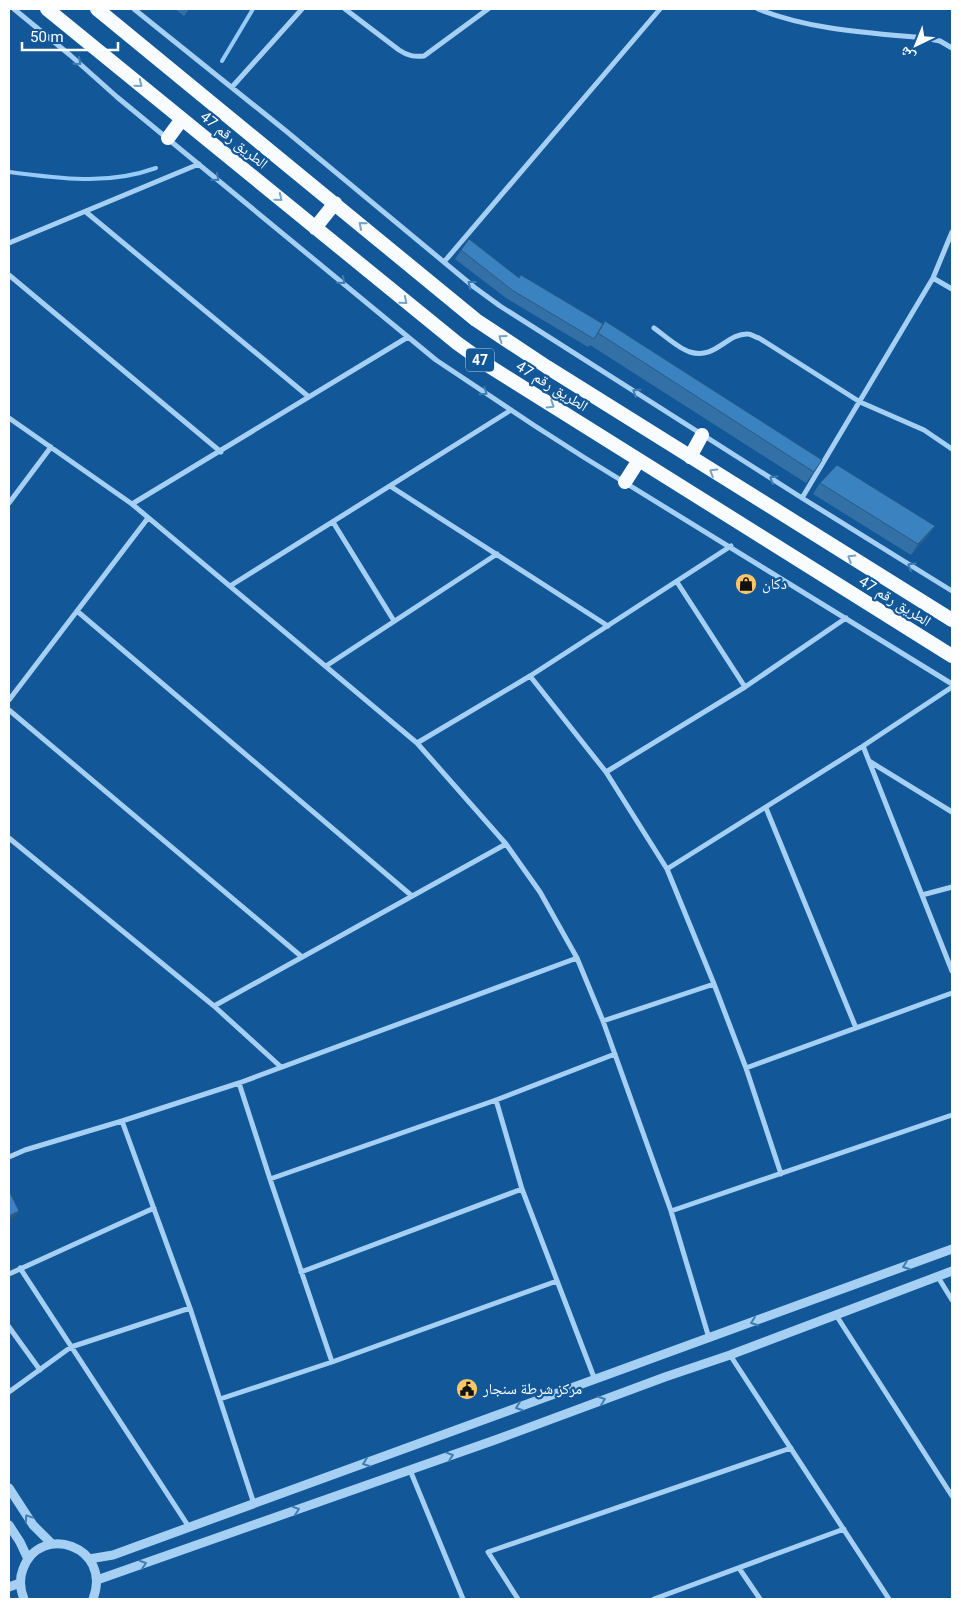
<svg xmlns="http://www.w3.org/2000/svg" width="961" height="1608" viewBox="0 0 961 1608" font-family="Roboto,'Noto Naskh Arabic',sans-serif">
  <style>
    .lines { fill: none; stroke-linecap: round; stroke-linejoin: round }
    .stream { stroke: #97cbf7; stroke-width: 4 }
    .minor { stroke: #a5cff3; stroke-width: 5 }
    .tertiary { stroke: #a5cff3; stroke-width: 9 }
    .trunk { stroke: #f8fcff; stroke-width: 14 }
    .wall { fill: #3370a6 }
    .shaded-wall { fill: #295b87 }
    .building { fill: #3b82c1; stroke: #295b87 }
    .oneway { stroke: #3e7cb4 }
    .oneway2 { stroke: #79a2c7 }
    .labels { text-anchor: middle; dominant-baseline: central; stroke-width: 4.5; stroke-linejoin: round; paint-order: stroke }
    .shield { fill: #125899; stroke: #b8cde0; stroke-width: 1 }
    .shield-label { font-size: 14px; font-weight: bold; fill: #fff }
    .street-label { font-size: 15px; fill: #fff; stroke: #125899 }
    .poi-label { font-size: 15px; fill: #fff; stroke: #125899; text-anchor: start }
  </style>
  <rect width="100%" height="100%" fill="#125899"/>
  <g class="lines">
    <path class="stream" d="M222,61l31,-52
      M9,172c51,6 97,14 147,-4"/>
    <path class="minor" d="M14,9l56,46 47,42 319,263 99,66 50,32 367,226
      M134,9l152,122 188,156 26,19 302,192 150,93
      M345,9l54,41c9,6 15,7 25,6l64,-47
      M758,9c52,21 112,24 167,29l15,3 12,7
      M232,87l70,-78
      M86,212l223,185
      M9,243l190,-79
      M444,262l216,-253
      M9,275l212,177
      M933,278l19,11
      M654,328c10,7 25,21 36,24 26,8 36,-19 58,-18 3,0 7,3 11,4l101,64 64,28 28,19
      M9,418l123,86 285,239 89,101 34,48 37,66 26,63 68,190 38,127
      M390,486l218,140
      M802,498l131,-220 19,-46
      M9,503l42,-56
      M132,504l276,-167
      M333,522l61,99
      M677,582l68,105
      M230,586l281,-176
      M77,611l335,285
      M326,666l171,-112
      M530,676l76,96 61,97 47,115 32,84 35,106
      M9,700l139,-182
      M9,710l293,247
      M417,743l113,-67 201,-130
      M863,746l89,225
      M869,761l83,51
      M606,772l139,-85 101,-69
      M766,808l90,220
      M9,838l205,168 67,61
      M667,869l196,-123 89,-59
      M922,895l30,-8
      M214,1006l292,-162
      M603,1021l111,-37
      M746,1068l206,-75
      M239,1083l31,96 62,183
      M496,1100l26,89
      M122,1121l68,187 64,196
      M9,1157l16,-7 97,-29 117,-38 338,-125
      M270,1179l226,-79 119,-46
      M671,1211l281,-96
      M20,1268l169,259
      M301,1272l221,-83 73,191
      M9,1274l145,-66
      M938,1277l14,23
      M836,1315l116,181
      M9,1327l31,43
      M730,1355l159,244
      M9,1392l62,-45 119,-39
      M220,1399l112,-37 225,-81
      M410,1470l53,129
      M739,1568l21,31
      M518,1599l-30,-47 303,-104
      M654,1599l190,-70"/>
    <path class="tertiary" d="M9,1488l24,37 19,19
      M9,1525l11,17 8,17
      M89,1559l24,-4 839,-306
      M97,1580l398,-140 170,-63 65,-22 222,-84
      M9,1587l11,-4
      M24,1599c-4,-10 -5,-20 -1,-30 17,-47 90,-23 70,30"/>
    <path class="trunk" d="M47,9l410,334 32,23 463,290
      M97,9l379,311 71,47 405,253
      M168,138l14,-19
      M315,228l20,-25
      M690,457l12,-22
      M625,482l14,-22"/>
  </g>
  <path class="wall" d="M175,9h14l-5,7z
    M469,239l50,39 295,194 -8,11 -216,-138 -2,2 -82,-49 -51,-39z
    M820,483l115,43 -8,11 -16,18 -98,-61z"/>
  <path class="shaded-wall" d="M935,526l-8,11 -16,18 7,-11z
    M19,1211l-4,6 -6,3v-4z"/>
  <path class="building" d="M469,239l50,39 2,-3 82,49 -9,15 -82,-49 -51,-40z
    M605,321l217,139 -8,12 -216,-139z
    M837,465l98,61 -17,18 -98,-61z
    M9,1191l10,20 -10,5z"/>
  <defs><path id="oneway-chevron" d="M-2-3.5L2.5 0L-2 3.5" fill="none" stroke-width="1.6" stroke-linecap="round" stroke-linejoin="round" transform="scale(1.25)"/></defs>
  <g class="oneway">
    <use href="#oneway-chevron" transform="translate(78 62) rotate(41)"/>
    <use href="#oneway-chevron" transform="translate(216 178) rotate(39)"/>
    <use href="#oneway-chevron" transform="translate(342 281) rotate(39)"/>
    <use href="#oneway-chevron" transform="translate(471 284) rotate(-142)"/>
    <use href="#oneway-chevron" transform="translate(484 392) rotate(34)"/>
    <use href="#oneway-chevron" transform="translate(636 392) rotate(-147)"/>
    <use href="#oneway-chevron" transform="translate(773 479) rotate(-148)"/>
    <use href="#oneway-chevron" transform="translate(911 566) rotate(-148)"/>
    <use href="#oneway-chevron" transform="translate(906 1266) rotate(160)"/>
    <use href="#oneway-chevron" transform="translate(754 1322) rotate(160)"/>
    <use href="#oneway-chevron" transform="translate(602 1400) rotate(-20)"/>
    <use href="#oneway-chevron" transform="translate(519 1407) rotate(160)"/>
    <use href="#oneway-chevron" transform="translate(450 1456) rotate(-19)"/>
    <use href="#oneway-chevron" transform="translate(366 1463) rotate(160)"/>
    <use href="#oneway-chevron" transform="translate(296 1510) rotate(-19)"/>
    <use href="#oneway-chevron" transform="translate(28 1518) rotate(-124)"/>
    <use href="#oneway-chevron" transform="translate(143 1564) rotate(-19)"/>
  </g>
  <g class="oneway2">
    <use href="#oneway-chevron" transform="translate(139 84) rotate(39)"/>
    <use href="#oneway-chevron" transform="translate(279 198) rotate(39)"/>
    <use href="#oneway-chevron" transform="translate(362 225) rotate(-140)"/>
    <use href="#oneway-chevron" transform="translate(404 301) rotate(39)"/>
    <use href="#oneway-chevron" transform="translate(502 338) rotate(-144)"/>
    <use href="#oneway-chevron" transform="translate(551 405) rotate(32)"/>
    <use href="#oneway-chevron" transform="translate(713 472) rotate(-148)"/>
    <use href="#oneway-chevron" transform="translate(851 558) rotate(-148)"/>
  </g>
  <defs>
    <g id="shop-disc" transform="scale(1.125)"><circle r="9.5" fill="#ffc667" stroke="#125899"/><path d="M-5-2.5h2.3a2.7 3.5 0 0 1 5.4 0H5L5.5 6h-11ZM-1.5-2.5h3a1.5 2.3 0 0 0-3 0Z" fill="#111"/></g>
    <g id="civic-disc" transform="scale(1.125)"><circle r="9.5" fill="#ffc667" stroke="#125899"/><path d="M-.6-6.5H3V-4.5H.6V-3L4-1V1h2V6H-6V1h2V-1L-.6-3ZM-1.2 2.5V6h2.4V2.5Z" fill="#111"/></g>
  </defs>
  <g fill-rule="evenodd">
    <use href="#shop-disc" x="746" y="584"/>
    <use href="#civic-disc" x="467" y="1389"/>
  </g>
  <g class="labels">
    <rect class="shield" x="466" y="348.5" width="28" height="23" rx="4"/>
    <g class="shield-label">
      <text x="480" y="360">47</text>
    </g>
    <g class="street-label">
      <text transform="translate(234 140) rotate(39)">الطريق رقم 47</text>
      <text transform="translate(552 386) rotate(32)">الطريق رقم 47</text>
      <text transform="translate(895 601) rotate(32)">الطريق رقم 47</text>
    </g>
    <g class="poi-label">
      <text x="762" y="584">دكان</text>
      <text x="483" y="1389">مركز شرطة سنجار</text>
    </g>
  </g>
  <rect width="961" height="1608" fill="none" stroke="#ffffff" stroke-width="20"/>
  <g transform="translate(916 45) rotate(223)" stroke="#125899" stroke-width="4" paint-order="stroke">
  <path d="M0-4L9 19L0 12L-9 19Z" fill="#ffffff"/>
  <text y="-8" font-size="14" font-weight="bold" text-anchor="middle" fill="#ffffff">ش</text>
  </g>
  <path d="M22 42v8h96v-8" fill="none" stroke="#ffffff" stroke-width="2.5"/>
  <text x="30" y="42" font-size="15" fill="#ffffff" stroke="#125899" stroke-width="4" paint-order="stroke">50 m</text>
</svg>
